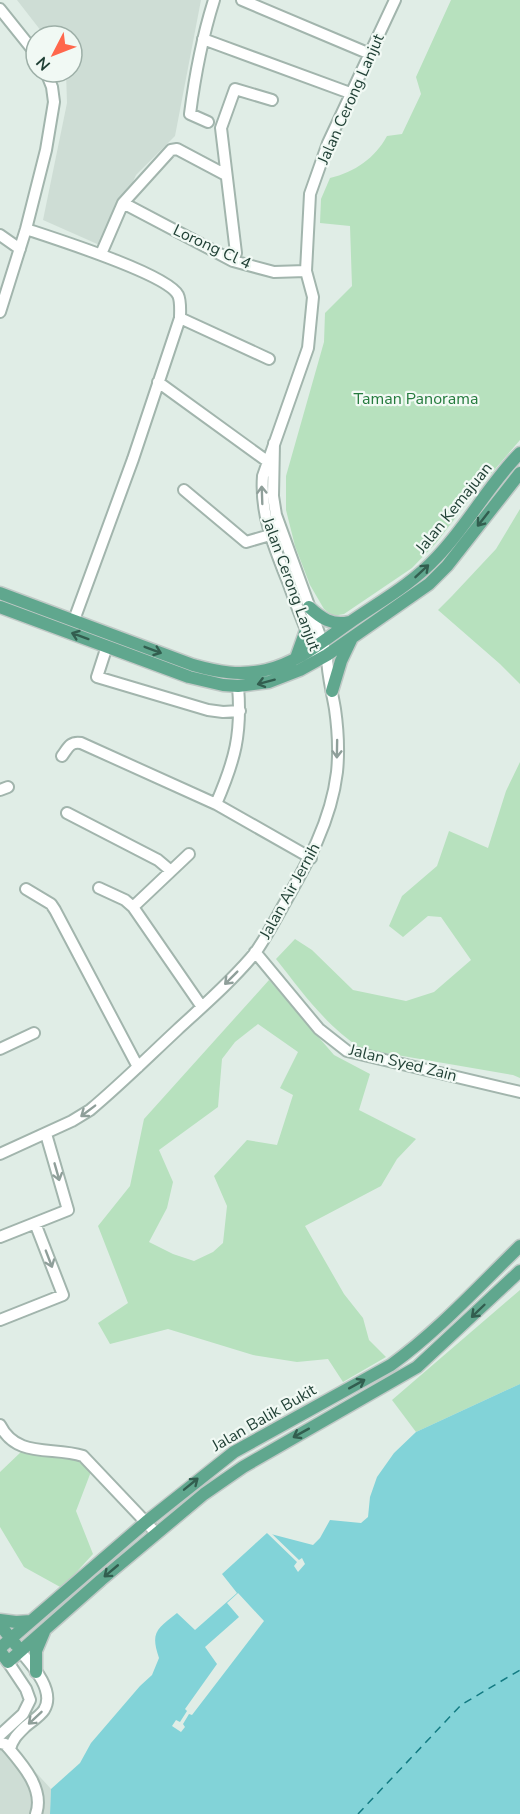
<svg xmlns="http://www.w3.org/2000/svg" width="520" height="1814" viewBox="0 0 520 1814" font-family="'Nunito Sans',sans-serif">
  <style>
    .built { fill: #ceddd5 }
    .green { fill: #b7e1be; fill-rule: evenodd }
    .water { fill: #82d3d8 }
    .pier { fill: #e0ede6 }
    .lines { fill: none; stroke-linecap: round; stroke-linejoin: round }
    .ferry { stroke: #127a82; stroke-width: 1.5; stroke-dasharray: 8 6; stroke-linecap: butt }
    .minor-casing { stroke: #a2b5ad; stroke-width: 14 }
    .major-casing { stroke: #c0c9c6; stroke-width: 15 }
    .minor { stroke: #fff; stroke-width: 10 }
    .major { stroke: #60a78e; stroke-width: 12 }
    .oneway { stroke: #8f9f9a }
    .oneway2 { stroke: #325e4f }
    .labels { text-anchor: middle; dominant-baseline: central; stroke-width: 4.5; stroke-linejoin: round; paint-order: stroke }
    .street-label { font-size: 16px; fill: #1f3f34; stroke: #f1f9f4 }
    .park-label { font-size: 16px; fill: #257b3e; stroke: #f1f9f4 }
  </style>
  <rect width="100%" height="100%" fill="#e0ede6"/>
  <path class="built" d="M17,0h184l-26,136 -39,39 -32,72 -61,-27 24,-117 -1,-31h6v-36h-27z
    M0,1733l51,56 -1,25h-50z"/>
  <path class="green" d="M451,0h69v440l-43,50 -41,53 -24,25 -68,46 -11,2 -9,-7 -14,-24 -15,-39 -9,-36v-34l38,-134 1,-29 27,-27 -2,-60 -30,-3 1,-24 9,-21c25,-6 45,-20 57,-42l15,-2 19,-40 -5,-17z
    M520,509v175l-20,-20 -62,-54 14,-14 44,-47z
    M520,762v316l-7,-3 -151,-26c-35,-22 -60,-57 -86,-90l19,-20 17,11 41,40 53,11 28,-9 37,-32 -30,-43 -13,-1 -25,21 -14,-11 13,-30 35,-30 12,-35 39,17 18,-57z
    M269,980l65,75 36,19 -11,36 57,29 -19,20 -16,27 -76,40 39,68 19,24 6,22 17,17 -43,25 -15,-23 -31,3 -44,-7 -85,-26 -58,15 -12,-21 30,-20 -30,-77 32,-40 14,-67zM258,1024l40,28 -18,36 13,7 -16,50 -30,-5 -33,36 13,30 -4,37 -10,9 -19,9 -21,-7 -24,-12 18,-34 6,-26 -14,-32 59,-43 4,-48 13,-17z
    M520,1290v94l-104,48 -24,-32z
    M22,1451l55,5 15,13 -16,42 17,43 -31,34 -38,-21 -24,-40v-55z"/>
  <path class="water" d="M520,1384v430h-470l1,-25 29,-26 11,-20 49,-57 12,-11 7,-17c-9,-26 -2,-29 18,-45l18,17 42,-37 -15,-19 45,-41 46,12 7,-7 10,-18 31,3 7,-6 2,-20 7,-20 17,-24 22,-21z"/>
  <path class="pier" d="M270,1532l29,28 3,-2 3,6 -7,8 -4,-6 3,-4 -30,-29z
    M238,1593l26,28 -72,94 -3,-1 -6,10 2,3 -4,5 -9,-6 4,-6 4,2 7,-11 -2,-2 32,-45 -12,-17 34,-30 -12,-14z"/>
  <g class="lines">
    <path class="ferry" d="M358,1814l103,-109 59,-35"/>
    <g class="minor-casing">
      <path id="minor" d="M242,0l128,54
        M0,9l36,45
        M203,39l147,54
        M208,122l-18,-8c5,-39 12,-76 24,-114
        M123,203l110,58 41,11 32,-1
        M26,229c27,9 141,45 152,66 3,6 2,16 2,23
        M0,235l20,14
        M101,254l22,-51 48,-53 6,-1 49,26
        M233,261l3,-8 -15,-125 14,-39 37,11
        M0,312l26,-83 20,-79 8,-48 -2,-15 -6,-15
        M158,382l109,79
        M184,490l62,52 24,-7
        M74,620l59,-161 47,-141 89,41
        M107,646l-10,31 111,33 15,2 17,-1
        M317,655c-11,-23 -20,-48 -29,-73 -14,-35 -28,-68 -25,-106l45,-128 5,-51 -7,-26 4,-77 18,-51 67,-143
        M62,756c6,-8 8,-15 19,-13l135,61 95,54
        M0,790l8,-3
        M216,804c19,-44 26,-70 22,-118
        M67,813l91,47 13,11
        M99,888l26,12 8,7 69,100
        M26,889l25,15 4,6 83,157
        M133,907l56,-53
        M255,952l64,77 28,22 173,41
        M0,1049l34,-16
        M0,1154l72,-33 18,-11c30,-25 58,-53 87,-80 26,-24 55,-49 78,-77 10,-14 19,-31 28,-47 24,-42 48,-84 54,-134 2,-20 1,-42 -2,-63 -3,-18 -8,-35 -8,-54l-51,-140 -3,-19 1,-53
        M0,1237l68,-27 -22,-76
        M0,1320l63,-25 -28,-72
        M0,1425c17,34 53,21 83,31l73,77
        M0,1735l23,-21 7,-14 -4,-11 -18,-27
        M0,1743l5,1c16,19 40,44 31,70
        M10,1749c3,-11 8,-15 16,-23 6,-5 14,-10 18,-16 12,-19 -12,-45 -24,-59"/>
    </g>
    <g class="major-casing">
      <path id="major" d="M0,593l193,72c25,7 47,11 73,5 31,-7 57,-29 83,-47 30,-21 62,-38 88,-66 31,-32 52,-73 83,-104
        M0,607l189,70 34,8 15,1 31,-4 31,-12 27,-15 102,-71 18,-18 73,-93
        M309,607c12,11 23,19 40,15
        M296,658l10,-28
        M332,691l9,-30 10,-21
        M0,1620l16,2 15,-1
        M0,1625l16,20
        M0,1648l146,-126 88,-70 157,-87c47,-34 87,-78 129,-119
        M0,1651l8,11 93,-82 103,-86 39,-27 174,-100 103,-96
        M36,1672v-21l8,-19"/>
    </g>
    <use href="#minor" class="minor"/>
    <use href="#major" class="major"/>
  </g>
  <defs><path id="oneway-shaft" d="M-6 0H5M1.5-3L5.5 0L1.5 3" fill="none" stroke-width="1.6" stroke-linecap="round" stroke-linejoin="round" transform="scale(1.5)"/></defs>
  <g class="oneway">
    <use href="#oneway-shaft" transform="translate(262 495) rotate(-92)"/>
    <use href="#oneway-shaft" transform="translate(337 749) rotate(91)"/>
    <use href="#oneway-shaft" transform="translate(231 978) rotate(135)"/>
    <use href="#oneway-shaft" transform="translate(88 1111) rotate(143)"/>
    <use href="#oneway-shaft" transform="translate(57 1172) rotate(74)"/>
    <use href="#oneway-shaft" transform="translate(49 1259) rotate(69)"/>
    <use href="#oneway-shaft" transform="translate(35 1718) rotate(137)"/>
  </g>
  <g class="oneway2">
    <use href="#oneway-shaft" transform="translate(483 519) rotate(128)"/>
    <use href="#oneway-shaft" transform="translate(422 571) rotate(-43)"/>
    <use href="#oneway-shaft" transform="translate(80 636) rotate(-160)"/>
    <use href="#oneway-shaft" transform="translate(153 650) rotate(21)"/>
    <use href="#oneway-shaft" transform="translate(266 682) rotate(165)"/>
    <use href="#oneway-shaft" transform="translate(478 1311) rotate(136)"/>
    <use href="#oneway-shaft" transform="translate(357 1384) rotate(-29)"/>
    <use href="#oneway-shaft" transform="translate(301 1433) rotate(151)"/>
    <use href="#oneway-shaft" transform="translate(191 1484) rotate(-39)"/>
    <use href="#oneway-shaft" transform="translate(111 1571) rotate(140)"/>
  </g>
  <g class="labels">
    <g class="street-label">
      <text transform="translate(351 99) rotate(-66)">Jalan Cerong Lanjut</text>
      <text transform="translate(212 247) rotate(25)">Lorong Cl 4</text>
      <text transform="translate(454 508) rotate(-51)">Jalan Kemajuan</text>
      <text transform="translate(291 584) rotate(70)">Jalan Cerong Lanjut</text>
      <text transform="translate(290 891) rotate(-61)">Jalan Air Jernih</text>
      <text transform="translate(403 1063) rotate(14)">Jalan Syed Zain</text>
      <text transform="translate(264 1418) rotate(-30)">Jalan Balik Bukit</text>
    </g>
    <g class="park-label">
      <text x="416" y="399">Taman Panorama</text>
    </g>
  </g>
  <g transform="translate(54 54) rotate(228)"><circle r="28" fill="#f1f9f4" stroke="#9dafa7" stroke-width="1.5"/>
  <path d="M0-4.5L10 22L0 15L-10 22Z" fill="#ff674c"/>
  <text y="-9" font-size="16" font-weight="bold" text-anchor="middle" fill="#1f3f34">N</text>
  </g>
</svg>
